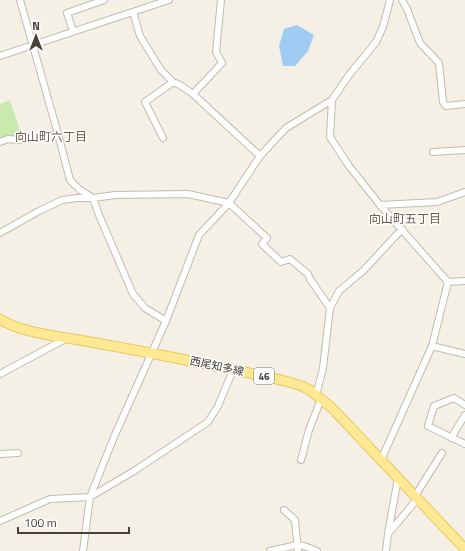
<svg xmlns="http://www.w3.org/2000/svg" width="465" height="551" viewBox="0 0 465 551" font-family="'Titillium Web','Noto Sans JP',sans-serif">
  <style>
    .green { fill: #cae9ad }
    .water { fill: #a0cbf3 }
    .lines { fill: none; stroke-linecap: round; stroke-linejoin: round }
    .street-casing { stroke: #c2bcab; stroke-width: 8 }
    .primary-casing { stroke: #e8c960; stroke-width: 11 }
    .street { stroke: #fff; stroke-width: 6 }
    .primary { stroke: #ffe894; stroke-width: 9 }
    .labels { text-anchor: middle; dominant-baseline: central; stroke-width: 3; stroke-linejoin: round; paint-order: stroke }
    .shield { fill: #fff; stroke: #7e7a72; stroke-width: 1 }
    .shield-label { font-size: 10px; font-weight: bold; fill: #474135 }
    .street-label { font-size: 11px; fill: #474135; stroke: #fff }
    .neighbourhood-label { font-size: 12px; fill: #6a604c; stroke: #fff }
  </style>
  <rect width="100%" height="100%" fill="#f4f0e6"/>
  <path class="green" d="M10,100l12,36 -4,1h-9l-9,2v-35z"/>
  <path class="water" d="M297,25l17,10 -6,16 -13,15h-12l-4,-20 5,-17z"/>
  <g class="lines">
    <g class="street-casing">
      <path id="street" d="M20,0l38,134 12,46 10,10 13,8 6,17 34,79 12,14 21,13
        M402,0l5,9 13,34 19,20 4,39 3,4 19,-2
        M133,12l7,24 21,34 12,12 7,3 13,9 67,62
        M73,31l-6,-18 37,-13
        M0,56l169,-56
        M193,94l29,-31 -6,-11 5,-52
        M332,100l-2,37 19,29 31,39 68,77 -16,64 -51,114
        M163,138l-18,-36 28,-20
        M0,142l8,-3 11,1 39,-6
        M433,152l32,-2
        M380,205l57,-3 28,-10
        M0,233l39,-22 23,-11 15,-2h16l22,-3 73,-1 41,9 38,35 -5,6 19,18 9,-3 18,15 2,5 20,29
        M448,282l17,-1
        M432,346l33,8
        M0,374l67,-36
        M316,396l7,-28 7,-60 9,-17 24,-20 39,-42
        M465,405l-11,-7 -20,8 -6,20 37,18
        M451,438l14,-23
        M0,454l18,-1
        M301,460l8,-30 12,-31
        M415,496l27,-43
        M284,510l11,10 3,31
        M0,521l50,-22 40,-2 44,-26 74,-49 10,-16 15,-36
        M388,534l30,-36
        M83,551l7,-54 24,-60 52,-116 33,-86 30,-32 31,-47 26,-28 46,-28 17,-25 27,-33 7,-15 7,-27
        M270,551l27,-6 7,1 13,5
        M386,551l2,-17 10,-56"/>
    </g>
    <g class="primary-casing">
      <path id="primary" d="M0,319c19,13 56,17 79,21 57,10 114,21 170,33 16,4 45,8 59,16 8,5 16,13 24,19l133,141"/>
    </g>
    <use href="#street" class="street"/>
    <use href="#primary" class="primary"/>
  </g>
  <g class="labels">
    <rect class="shield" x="254" y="368" width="20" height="16" rx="3"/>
    <g class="shield-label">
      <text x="264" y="376">46</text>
    </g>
    <g class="street-label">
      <text transform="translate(217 366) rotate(12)">西尾知多線</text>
    </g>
    <g class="neighbourhood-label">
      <text x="51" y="136">向山町六丁目</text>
      <text x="405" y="218">向山町五丁目</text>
    </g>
  </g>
  <g transform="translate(36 36)" stroke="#ffffff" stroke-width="3" paint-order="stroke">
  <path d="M0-3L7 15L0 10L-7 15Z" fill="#474135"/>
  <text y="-6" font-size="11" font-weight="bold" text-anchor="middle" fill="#474135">N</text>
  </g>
  <path d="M18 527v6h111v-6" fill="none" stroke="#474135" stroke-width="2"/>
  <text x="24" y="527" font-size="12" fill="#474135" stroke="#ffffff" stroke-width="3" paint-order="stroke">100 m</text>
</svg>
